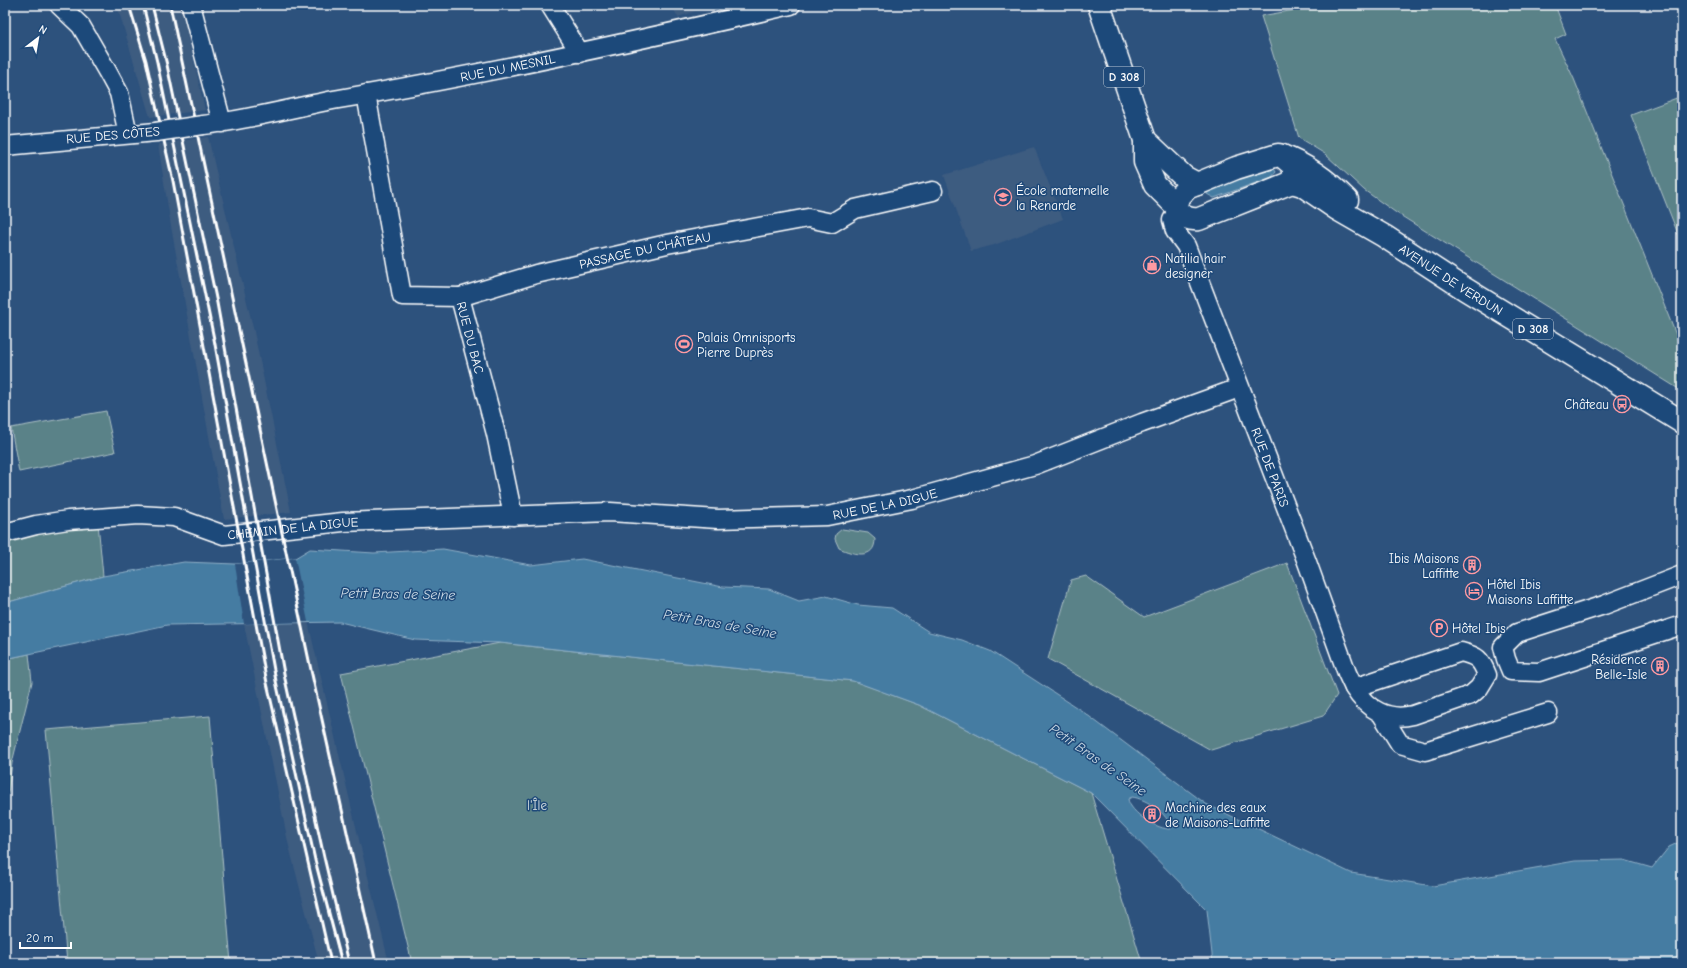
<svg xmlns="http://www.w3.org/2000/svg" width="1687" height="968" viewBox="0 0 1687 968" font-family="'Comic Neue',sans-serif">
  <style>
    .built { fill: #3e5c80 }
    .green { fill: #5a8288; stroke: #acc0c4 }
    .water { fill: #457ba2; stroke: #8fb0c7; fill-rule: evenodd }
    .pier { fill: #2d527d }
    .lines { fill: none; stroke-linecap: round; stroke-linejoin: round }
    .minor-casing { stroke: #fff; stroke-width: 21 }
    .major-casing { stroke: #fff; stroke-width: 25 }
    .minor { stroke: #1f4a7a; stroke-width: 18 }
    .major { stroke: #1f4a7a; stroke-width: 22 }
    .rail { stroke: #fff; stroke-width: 3 }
    .minor-bridge-casing { stroke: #fff; stroke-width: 21; stroke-linecap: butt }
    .minor-bridge { stroke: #1f4a7a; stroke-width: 18 }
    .labels { text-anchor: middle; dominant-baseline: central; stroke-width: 3; stroke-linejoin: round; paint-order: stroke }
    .shield { fill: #1f4a7a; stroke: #bcc9d7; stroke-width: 1 }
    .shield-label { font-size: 12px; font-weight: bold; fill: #fff }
    .street-label { font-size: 13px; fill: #fff; stroke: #1f4a7a }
    .poi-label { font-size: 13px; fill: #fff; stroke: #1f4a7a; text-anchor: start }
    .park-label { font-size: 13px; fill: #d6e0e1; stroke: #1f4a7a }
    .water-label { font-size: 14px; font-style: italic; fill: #d0dee8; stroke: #1f4a7a }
  </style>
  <rect width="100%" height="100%" fill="#2d527d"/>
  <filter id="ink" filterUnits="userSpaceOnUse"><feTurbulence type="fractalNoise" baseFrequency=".025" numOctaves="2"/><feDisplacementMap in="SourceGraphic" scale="8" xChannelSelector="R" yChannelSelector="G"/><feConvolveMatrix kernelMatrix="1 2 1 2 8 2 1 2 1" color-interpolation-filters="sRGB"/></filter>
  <g filter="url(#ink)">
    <path class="built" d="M117,5h64l24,105 -55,7z
      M671,5h42l-35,12z
      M208,137l46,195 37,180 -67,7 -53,-293 -13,-82z
      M1034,147l29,72 -69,26 -23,6 -27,-76z
      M308,622l52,222 29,119h-70l-31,-121 -44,-218z"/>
    <path class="green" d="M1323,5h232l11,29 -11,5 19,40 108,271v41l-287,-179 -31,-22 -39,-36 -26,-16 -38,-122z
      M1682,96v148l-51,-129z
      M106,411l9,41 -96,20 -8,-44z
      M98,523l5,53 -98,27v-62l49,-12z
      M842,529l26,4 7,6c0,22 -23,15 -36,9l-4,-9 1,-5z
      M1287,563l50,132 -14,21 -112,34 -163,-91 23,-79 15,-4 58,41z
      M500,643l354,38 65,24 172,88 51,170h-730l-71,-290z
      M29,654l3,28 -20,81 -7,53v-157z
      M210,716l21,247h-164l-21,-233z"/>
    <path class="water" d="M1273,167l3,5 -4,5 -58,21 -7,-4 2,-7z
      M310,549l64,4 69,-4 88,16 51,-6 141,28 46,2 30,12 27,-5 32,9 34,3 37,24 33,8 28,11 92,60 124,93 145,69 82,13 142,-25 49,-1 28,8 17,-21 13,-6v122h-469l-6,-53 -116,-117 -172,-88 -66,-24 -353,-38 -85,-3 -75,-18 -173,3 -162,34v-56l98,-27 81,-14 51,2 60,-6zM1132,797c15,2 36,16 39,32 -13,1 -41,-16 -43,-30z"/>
    <path class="pier" d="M295,558l13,64 -64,2 -9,-60z"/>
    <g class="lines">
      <g class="minor-casing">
        <g id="minor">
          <path d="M59,5l22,21 26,45 12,22 9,41"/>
          <path d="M191,5l31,118"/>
          <path d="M550,5l30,48"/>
          <path id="s1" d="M366,94l36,202 58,1 36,137 17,82"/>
          <path id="s2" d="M203,125c46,-5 91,-18 136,-26 152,-26 302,-59 452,-94"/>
          <path d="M5,146l151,-14"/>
          <path id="s3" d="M1177,211l-5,9 3,11 11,15 121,316 40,111 7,15"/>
          <path id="s4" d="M460,297l76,-23 131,-30 141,-26 24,5 23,-14 78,-18"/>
          <path id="s5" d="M5,533l31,-8 32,-5 70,-5 36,2 50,18 119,-13 267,-10 108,7 109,-3 85,-17 123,-34 107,-42 97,-35"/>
          <path d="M1682,575l-78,30 -87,28 -14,14 3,12 5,12 28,1 143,-47"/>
          <path d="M1461,652c16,4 20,7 26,23l-8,13 -8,7 -58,20c-25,6 -46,-5 -59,-27z"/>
          <path d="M1382,715l18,29 25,7 123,-38"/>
        </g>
      </g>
      <g class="major-casing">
        <g id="major">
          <path d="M1099,5l46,135v22l10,23 21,21"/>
          <path d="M1145,140l39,37 13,7"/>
          <path d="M1278,155l4,1 12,10v8l-2,8 -93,37c-10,1 -15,-2 -22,-8l-1,-11 11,-12 10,-4 39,-16z"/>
          <path d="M1282,156c25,9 47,26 65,44"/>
          <path id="s6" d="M1292,182l10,3 35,24 47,27 81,53 217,133"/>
        </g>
      </g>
      <use href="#minor" class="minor"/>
      <use href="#major" class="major"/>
      <path class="rail" d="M129,5l17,56 27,120 94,502 64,280
        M143,5l14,57 57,277 62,342 39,179 27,103
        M152,5l15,60 50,238 68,376 39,178 25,106
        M170,5l141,665 65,293"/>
      <g class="minor-bridge-casing">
        <path id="minor-bridge" d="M156,132l47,-7"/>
      </g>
      <use href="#minor-bridge" class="minor-bridge"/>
    </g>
  </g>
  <defs>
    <g id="school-ring" transform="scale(0.9)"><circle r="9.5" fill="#1f4a7a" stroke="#ff9aa2" stroke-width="1.5"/><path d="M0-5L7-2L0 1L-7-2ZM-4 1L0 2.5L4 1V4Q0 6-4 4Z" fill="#ff9aa2"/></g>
    <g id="shop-ring" transform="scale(0.9)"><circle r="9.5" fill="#1f4a7a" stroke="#ff9aa2" stroke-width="1.5"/><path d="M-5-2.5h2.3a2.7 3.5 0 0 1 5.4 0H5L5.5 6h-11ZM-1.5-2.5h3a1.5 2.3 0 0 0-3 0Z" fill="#ff9aa2"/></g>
    <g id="stadium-ring" transform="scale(0.9)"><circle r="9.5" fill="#1f4a7a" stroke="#ff9aa2" stroke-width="1.5"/><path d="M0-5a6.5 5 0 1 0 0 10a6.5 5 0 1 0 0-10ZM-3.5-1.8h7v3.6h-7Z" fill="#ff9aa2"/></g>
    <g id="bus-ring" transform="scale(0.9)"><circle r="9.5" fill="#1f4a7a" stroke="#ff9aa2" stroke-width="1.5"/><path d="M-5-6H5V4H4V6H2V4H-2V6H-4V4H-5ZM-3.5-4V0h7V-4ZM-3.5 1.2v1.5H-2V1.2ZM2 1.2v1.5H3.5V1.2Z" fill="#ff9aa2"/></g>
    <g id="building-ring" transform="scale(0.9)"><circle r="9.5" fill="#1f4a7a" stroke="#ff9aa2" stroke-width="1.5"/><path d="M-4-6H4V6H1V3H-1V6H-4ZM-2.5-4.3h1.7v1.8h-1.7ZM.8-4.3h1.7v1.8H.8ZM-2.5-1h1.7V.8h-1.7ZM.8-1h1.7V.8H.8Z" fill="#ff9aa2"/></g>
    <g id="hotel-ring" transform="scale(0.9)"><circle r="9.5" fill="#1f4a7a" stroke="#ff9aa2" stroke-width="1.5"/><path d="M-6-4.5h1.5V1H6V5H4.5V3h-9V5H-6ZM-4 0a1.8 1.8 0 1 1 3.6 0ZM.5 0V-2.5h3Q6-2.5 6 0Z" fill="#ff9aa2"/></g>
    <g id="parking-ring" transform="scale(0.9)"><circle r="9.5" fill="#1f4a7a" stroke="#ff9aa2" stroke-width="1.5"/><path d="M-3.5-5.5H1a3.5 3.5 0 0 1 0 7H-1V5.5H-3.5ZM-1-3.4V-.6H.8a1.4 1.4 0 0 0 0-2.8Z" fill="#ff9aa2"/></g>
  </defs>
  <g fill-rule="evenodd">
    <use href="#school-ring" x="1003" y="197"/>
    <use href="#shop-ring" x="1152" y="265"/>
    <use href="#stadium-ring" x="684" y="344"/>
    <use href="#bus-ring" x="1622" y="404"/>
    <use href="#building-ring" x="1472" y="565"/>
    <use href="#hotel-ring" x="1474" y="591"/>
    <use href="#parking-ring" x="1439" y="628"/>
    <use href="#building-ring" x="1660" y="666"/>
    <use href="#building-ring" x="1152" y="814"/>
  </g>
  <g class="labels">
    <g class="shield">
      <rect x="1104" y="67" width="40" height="20" rx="3"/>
      <rect x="1513" y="319" width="40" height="20" rx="3"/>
    </g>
    <g class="shield-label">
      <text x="1124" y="77">D 308</text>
      <text x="1533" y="329">D 308</text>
    </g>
    <g class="street-label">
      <text stroke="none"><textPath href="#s2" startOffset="310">RUE DU MESNIL</textPath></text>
      <text transform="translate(113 135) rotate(-5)">RUE DES CÔTES</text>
      <text stroke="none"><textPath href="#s4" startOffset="191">PASSAGE DU CHÂTEAU</textPath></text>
      <text stroke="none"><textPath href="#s6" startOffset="187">AVENUE DE VERDUN</textPath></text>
      <text stroke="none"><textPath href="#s1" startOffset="305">RUE DU BAC</textPath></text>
      <text stroke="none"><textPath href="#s3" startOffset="277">RUE DE PARIS</textPath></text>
      <text stroke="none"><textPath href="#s5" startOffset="887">RUE DE LA DIGUE</textPath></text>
      <text stroke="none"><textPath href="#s5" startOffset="293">CHEMIN DE LA DIGUE</textPath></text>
    </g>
    <g class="poi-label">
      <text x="1016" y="190">École maternelle<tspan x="1016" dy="15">la Renarde</tspan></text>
      <text x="1165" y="258">Natilia hair<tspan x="1165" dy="15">designer</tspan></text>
      <text x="697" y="337">Palais Omnisports<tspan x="697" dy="15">Pierre Duprès</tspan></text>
      <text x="1609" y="404" text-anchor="end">Château</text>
      <text x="1459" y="558" text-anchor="end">Ibis Maisons<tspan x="1459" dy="15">Laffitte</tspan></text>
      <text x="1487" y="584">Hôtel Ibis<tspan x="1487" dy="15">Maisons Laffitte</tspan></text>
      <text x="1452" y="628">Hôtel Ibis</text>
      <text x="1647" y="659" text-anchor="end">Résidence<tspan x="1647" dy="15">Belle-Isle</tspan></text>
      <text x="1165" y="807">Machine des eaux<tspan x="1165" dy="15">de Maisons-Laffitte</tspan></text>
    </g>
    <g class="park-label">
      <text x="537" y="805">l'Île</text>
    </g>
    <g class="water-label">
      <text transform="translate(398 594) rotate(1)">Petit Bras de Seine</text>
      <text transform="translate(720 624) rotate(10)">Petit Bras de Seine</text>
      <text transform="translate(1098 760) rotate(35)">Petit Bras de Seine</text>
    </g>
  </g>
  <rect width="1687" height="968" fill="none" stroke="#1f4a7a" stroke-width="20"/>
  <rect x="10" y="10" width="1667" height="948" fill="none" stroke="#fff" stroke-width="1.5" filter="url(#ink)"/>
  <g transform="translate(38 38) rotate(31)" stroke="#1f4a7a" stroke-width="3" paint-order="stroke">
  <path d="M0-3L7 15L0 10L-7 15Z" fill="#ffffff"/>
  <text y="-6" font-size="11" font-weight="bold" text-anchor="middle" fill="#ffffff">N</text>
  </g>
  <path d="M20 942v6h51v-6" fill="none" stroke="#ffffff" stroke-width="2"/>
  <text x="26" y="942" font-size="12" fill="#ffffff" stroke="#1f4a7a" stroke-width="3" paint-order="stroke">20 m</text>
</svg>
